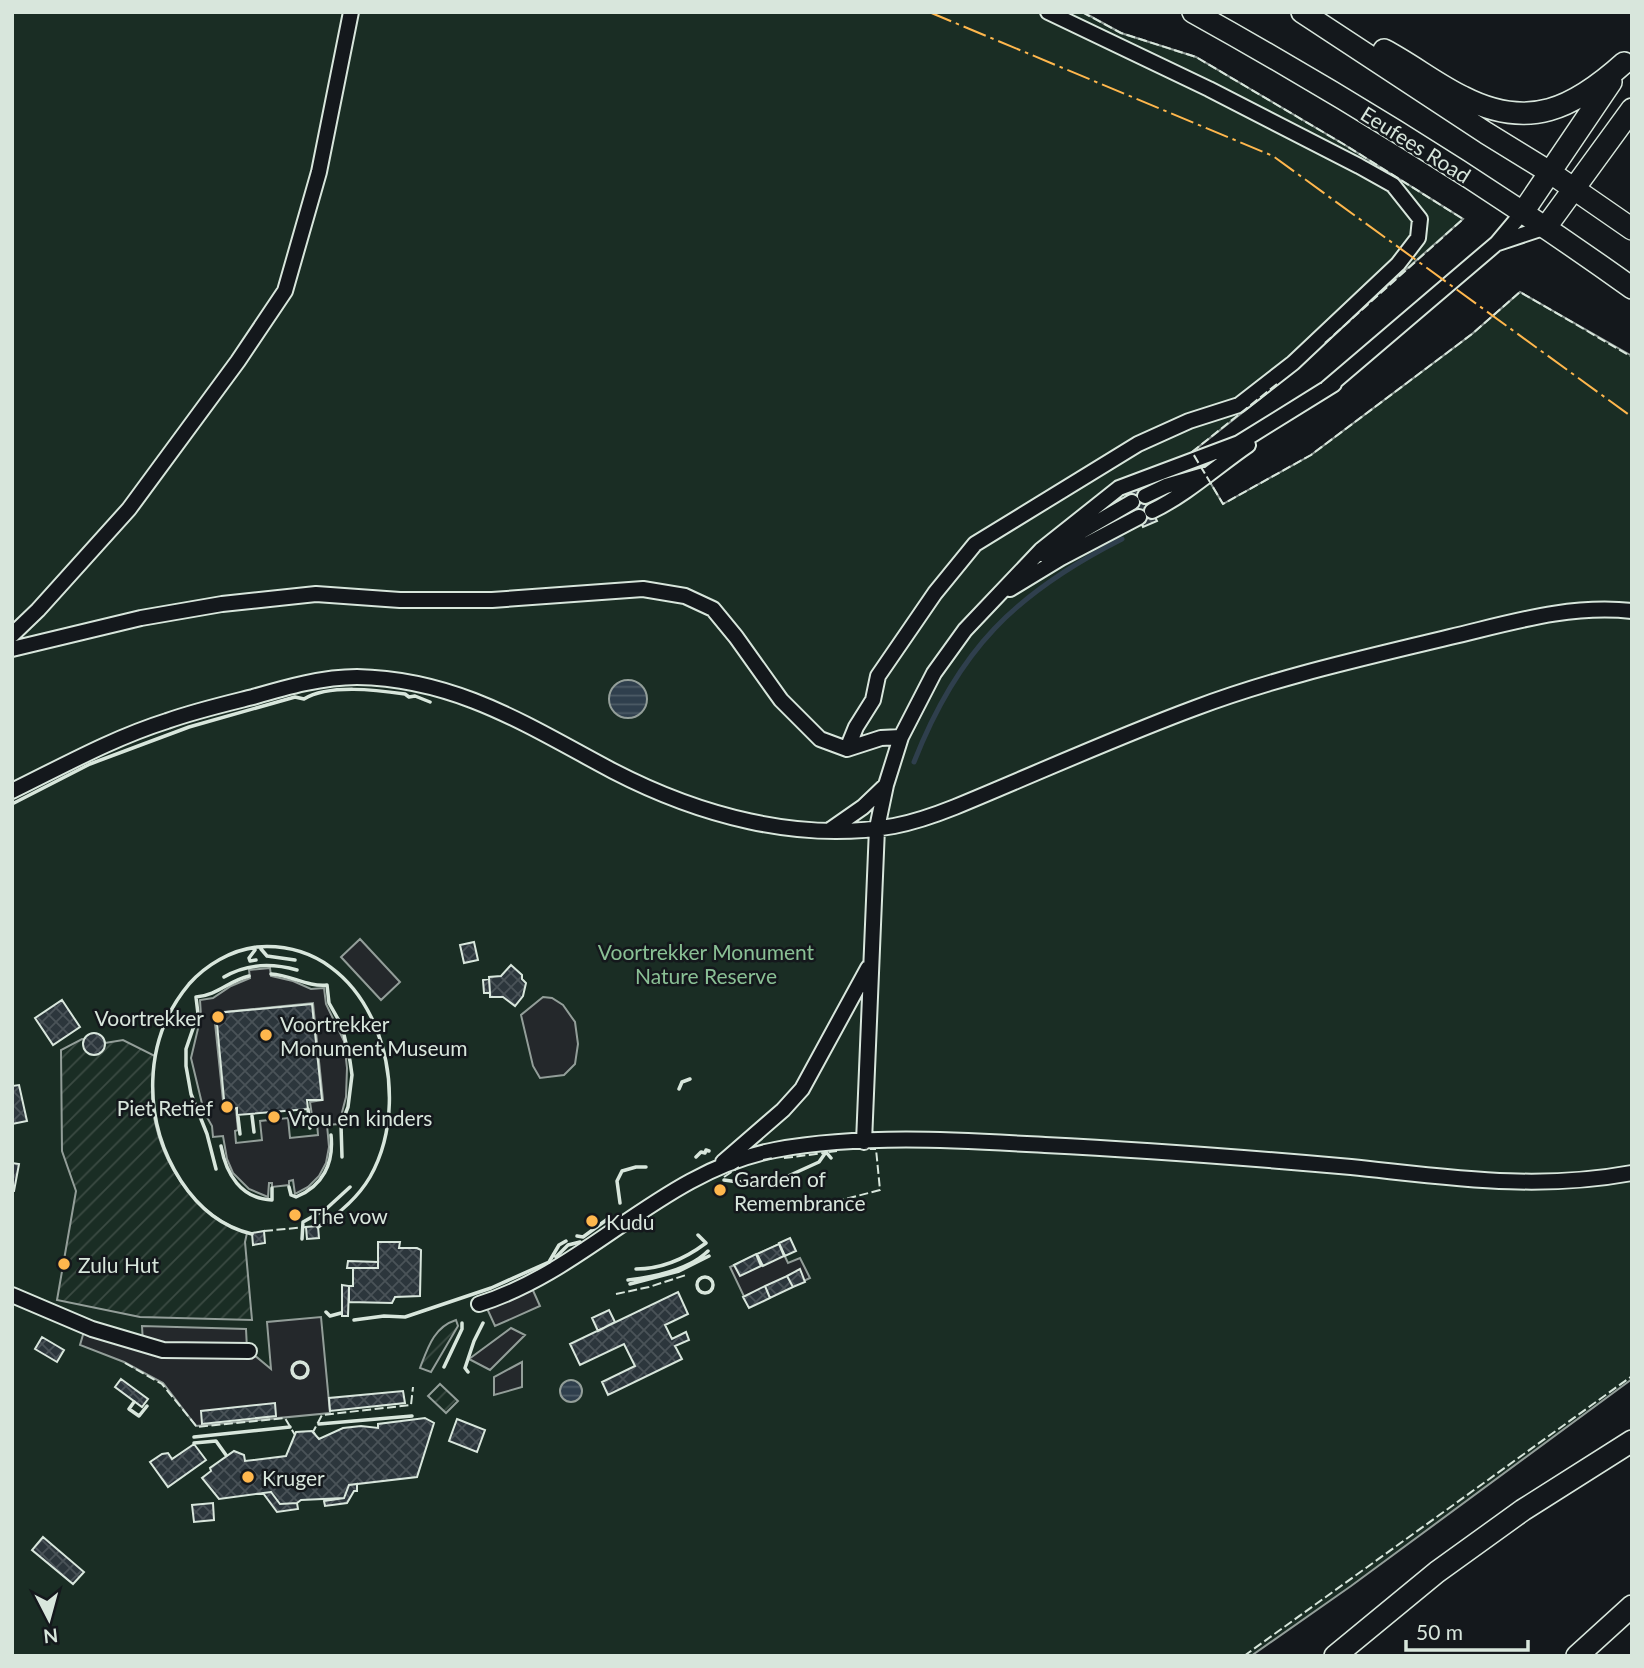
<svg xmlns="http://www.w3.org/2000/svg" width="1644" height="1668" viewBox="0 0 1644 1668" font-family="Lato,sans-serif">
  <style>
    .park { fill: #1a2d24; stroke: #939e99; stroke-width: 2 }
    .garden { fill: url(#garden-furrows); stroke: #939e99; stroke-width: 2 }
    .parking { fill: #24282b; stroke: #939e99; stroke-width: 2; fill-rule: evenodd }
    .water { fill: url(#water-rules); stroke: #939e99; stroke-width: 2 }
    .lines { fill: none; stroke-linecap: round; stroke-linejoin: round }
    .stream { stroke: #2f3f4d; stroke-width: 5 }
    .building { fill: url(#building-cross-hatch); stroke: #d8e6dc; stroke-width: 2 }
    .minor-casing { stroke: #d8e6dc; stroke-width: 18 }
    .secondary-casing { stroke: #d8e6dc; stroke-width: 24 }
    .minor { stroke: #14181c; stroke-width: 14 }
    .secondary { stroke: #14181c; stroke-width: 21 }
    .fence { stroke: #d8e6dc; stroke-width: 2; stroke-dasharray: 9 3.5; stroke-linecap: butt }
    .wall { stroke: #d8e6dc; stroke-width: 3.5 }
    .power { stroke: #ffb74d; stroke-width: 2; stroke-dasharray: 24 5 3.5 5; stroke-linecap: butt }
    .poi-dot { fill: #ffb74d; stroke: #14181c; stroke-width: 2.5 }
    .labels { text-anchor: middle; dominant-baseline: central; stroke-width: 5; stroke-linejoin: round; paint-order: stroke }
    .street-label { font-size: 21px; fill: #d8e6dc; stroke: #14181c }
    .park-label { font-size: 21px; fill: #8ac095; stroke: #14181c }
    .poi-label { font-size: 21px; fill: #d8e6dc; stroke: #14181c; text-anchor: start }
  </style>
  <defs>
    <pattern id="garden-furrows" width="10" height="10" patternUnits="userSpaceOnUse" patternTransform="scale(1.75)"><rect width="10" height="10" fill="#1a2d24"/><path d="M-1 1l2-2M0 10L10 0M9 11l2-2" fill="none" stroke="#3b4b43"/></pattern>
    <pattern id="water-rules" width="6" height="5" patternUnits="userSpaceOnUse" patternTransform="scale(1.75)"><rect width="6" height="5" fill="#2f3f4d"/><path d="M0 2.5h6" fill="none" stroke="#4c5b66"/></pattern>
    <pattern id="building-cross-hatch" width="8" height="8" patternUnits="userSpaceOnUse" patternTransform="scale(1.75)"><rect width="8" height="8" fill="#2c363c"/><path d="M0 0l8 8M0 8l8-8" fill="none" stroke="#4a5358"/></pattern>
  </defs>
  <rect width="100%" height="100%" fill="#14181c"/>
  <path class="park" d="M12,12h1071l38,21 75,24 149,88 118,74 -202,179 -69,54 31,52 88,-49 161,-121 48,-42 112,64v1023l-281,207 -100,70h-1239z"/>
  <path class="garden" d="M82,1039l17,5 24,-4 32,16c-3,22 -5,48 1,70 11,47 45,92 91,107l-2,9 7,78 -112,-3 -83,-17 19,-109 -14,-40 -1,-101z
    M456,1320l2,6 -27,46 -11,-4c8,-21 14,-41 36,-48z
    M440,1384l18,17 -12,12 -18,-17z"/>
  <path class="parking" d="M360,939l40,43 -19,18 -40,-43z
    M270,968l1,8 22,5 18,8 13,-1 2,16 18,37 3,27 -1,29 -7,27 -12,1 2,22 -3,16 -7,13 -11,11 -13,7 -2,-14 -4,1v4l-17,2v-4h-3l-1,14 -19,-8 -16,-16 -6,-14 -4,-23 -10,1 -1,-11 -8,-14 -13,-54 10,-42 -1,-16 13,-2 18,-12 19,-8 -1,-8zM313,1003l10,97 -13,2 3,21h4l1,12 -28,3 -2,-20 -28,3 2,19 -26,3 -1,-12 3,-1 -2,-21 -12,1 -10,-97z
    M543,997l9,1 11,7 12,17 3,22 -3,20 -11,11 -24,3 -7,-12 -12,-51z
    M779,1244l9,19 12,-5 10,20 -61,29 -19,-40z
    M531,1286l9,20 -45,20 -10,-22z
    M321,1317l9,96 -134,13 -33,-43 -39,-21 -44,-17 5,-17 58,16 -1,-18 104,3 1,20 24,20 -4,-47z
    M511,1328l14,7 -35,35 -21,-11z
    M522,1362v25l-28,8v-18z"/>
  <path class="water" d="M609 699a19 19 0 1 1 38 0a19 19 0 1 1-38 0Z
    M560 1391a11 11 0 1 1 22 0a11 11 0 1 1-22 0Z"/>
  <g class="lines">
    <path class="stream" d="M914,762c44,-112 101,-169 208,-223"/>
  </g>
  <path class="building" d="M1140,487l17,34 -14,6 -6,-14 -10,5 -4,-7 10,-5 -6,-13z
    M474,942l4,18 -14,3 -4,-18z
    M511,965l11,10v4l4,4 -3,13 -8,10 -12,-9h-13v-4l-1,-16 12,-1z
    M489,979l1,14h-6l-1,-13z
    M62,1000l18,27 -27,18 -18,-27z
    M312,1004l10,96h-15l1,9 -71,6v-7l-12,2 -9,-97z
    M83 1044a11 11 0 1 1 22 0a11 11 0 1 1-22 0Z
    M19,1085l8,36 -15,3v-38z
    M12,1163l7,1 -5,27h-2z
    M318,1226l1,12 -12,1 -1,-12z
    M264,1231l1,12 -12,2 -1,-12z
    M790,1238l6,13 -11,5 -6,-13z
    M378,1242h22l-1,6h18l4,2 -1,46 -25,1 -3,6 -43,-1v-16h4v-18h25z
    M779,1244l5,12 -21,10 -6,-12z
    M756,1254l5,12 -21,10 -6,-11z
    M348,1261l30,1v6h-31z
    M800,1269l5,13 -12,5 -6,-11z
    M787,1276l6,11 -23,11 -5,-12z
    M342,1285l7,1 -1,30h-6z
    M765,1286l5,12 -21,10 -6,-11z
    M678,1292l10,22 -23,11 7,14 14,-7 3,8 -14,6 7,13 -74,36 -6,-13 33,-16 -11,-22 -44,21 -10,-21z
    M609,1310l6,12 -17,9 -6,-13z
    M42,1337l22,13 -7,12 -22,-13z
    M121,1379l27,20 -6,8 -27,-20z
    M403,1391l2,12 -75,8 -1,-13z
    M275,1403l1,13 -74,8 -1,-13z
    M425,1418l9,5 -17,54 -68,8 -5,13 -43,2 -4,3 -17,1 -9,-12 -52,7 -17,-21 9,-7 -1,-3 24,-17 10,4 1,6 41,-5 10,-24 16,-1 7,8 24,-11 18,-2 17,2v-4z
    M457,1419l28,11 -8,22 -28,-11z
    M194,1444l12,16 -38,27 -18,-25 12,-8 6,-1 4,6z
    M357,1484v7h-3l-7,12 -22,3 -1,-5 20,-3 5,-13z
    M271,1492l9,12 17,-1 1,6 -21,3 -14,-19z
    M213,1503l1,17 -20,2 -2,-17z
    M43,1537l41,35 -11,12 -41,-34z"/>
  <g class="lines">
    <g class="minor-casing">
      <path id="minor" d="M1498,243l48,-16
        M1327,388l170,-145 26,-31
        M1145,496l21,-10 38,-11
        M1152,511c35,-17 64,-44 96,-66
        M1047,557l35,-26 50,-29
        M1010,589l51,-31 78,-41
        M12,635l26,-25 91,-101 109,-148 47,-70 34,-119 32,-160
        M12,649l129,-31 81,-14 94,-10 84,6h92l151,-11 42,7 28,13 23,28 45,63 39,39 27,10 34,-11 20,-1
        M847,749l9,-22 17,-27 5,-24 57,-83 40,-49 163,-100 51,-23 50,-16 54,-42 105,-99 20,-26 2,-19 -27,-34 -34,-19 -150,-77 -161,-77
        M12,791c51,-25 101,-53 155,-70 28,-10 58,-17 86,-24 34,-10 70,-20 104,-20 101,2 171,49 256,94 85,44 186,72 281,55 21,-4 41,-11 61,-19 80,-33 159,-69 240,-99 82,-31 169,-50 255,-71 60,-14 119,-33 182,-26
        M830,830l33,-23 22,-21
        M864,1142l13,-314 9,-43 15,-48 33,-64 31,-43 76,-80 78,-62 120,-45 95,-59
        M723,1162l60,-52 19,-21 66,-121
        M12,1295l80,34 71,21 86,1
        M479,1304c109,-34 183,-133 296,-154 87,-16 182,-10 270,-5 102,5 204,13 306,22 97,10 183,24 281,6"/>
    </g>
    <g class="secondary-casing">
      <path id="secondary" d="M1193,12c151,84 298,175 439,276
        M1302,12l184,121 65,40 81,56
        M1384,50c27,14 52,34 79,47 66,34 111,11 161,-34
        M1523,212l88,-130
        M1546,227l86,-118
        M1335,1656l102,-84 86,-62 109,-69
        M1577,1656l55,-50"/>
    </g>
    <use href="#minor" class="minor"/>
    <use href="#secondary" class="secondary"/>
    <path class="fence" d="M1082,12l39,21 75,24 149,88 118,74 -138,124
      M1277,384l-85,68 31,52 88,-49 161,-121 48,-42 112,65
      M829,1152l8,-1
      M784,1158l40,-5
      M763,1160l10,-2
      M724,1177l15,-10
      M811,1208l69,-18 -4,-41h-6
      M264,1231l42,-4
      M616,1294l33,-7 37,-12
      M125,1363l37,21 35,43 88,-9 10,17
      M315,1434l-2,-2 9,-17 89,-10 2,-18
      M1244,1656l388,-280"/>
    <path class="wall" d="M12,804l78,-40 99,-37 106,-30 9,2c25,-15 73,-9 101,-5l4,3 6,-1 15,6
      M261,949l6,7 28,4
      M255,950l-6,8 1,3 6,-1
      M271,974c20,1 36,13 56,11l2,18 13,23 8,35 2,14 -4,32 -7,18 1,32
      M224,977c22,-13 48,-14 73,-7
      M679,1089l3,-7 8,-3
      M308,1109l2,19
      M252,1116l2,16
      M238,1117l2,17
      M221,1146c5,28 20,53 51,54v-12
      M696,1157l5,-5 4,1 1,-3 3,1
      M216,1169l-9,-35 -16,-40 -5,-28v-17l12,-35 -2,-17c22,-2 32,-16 53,-21
      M786,1177l33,-15 7,-10 5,6
      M724,1180l14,2 42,-4
      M289,1187l2,8 5,2c27,-11 38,-34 35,-62
      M620,1203l-3,-22 5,-10 14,-4h10
      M252,1234c-30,-7 -54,-27 -71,-53 -39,-60 -39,-141 8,-197 17,-19 42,-34 68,-37 116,-9 162,144 113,230 -13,22 -31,37 -52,50
      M577,1236l6,1 26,-19
      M302,1239l1,-17 23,-13 24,-22
      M556,1257l12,-12 12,-3
      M636,1269c26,0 50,-11 70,-26l-8,-8
      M697 1285a8 8 0 1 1 16 0a8 8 0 1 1-16 0Z
      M628,1280c25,-3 61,-10 80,-29
      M630,1284l49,-13 30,-15
      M326,1312l4,4 11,-3
      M354,1320l30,-4 21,1 86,-29 58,-26 10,-17 7,-4
      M292 1370a8 8 0 1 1 16 0a8 8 0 1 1-16 0Z
      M444,1367l18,-38v-6
      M468,1372l-3,-4 9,-27 9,-18
      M134,1402l-5,7 10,7 8,-10
      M319,1424l93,-8
      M194,1437l96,-10
      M194,1443l22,-2 10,14"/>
    <path class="power" d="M929,12l344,144 359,261"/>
  </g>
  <g class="poi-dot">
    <circle cx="218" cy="1017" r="7"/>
    <circle cx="266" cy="1035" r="7"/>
    <circle cx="227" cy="1107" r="7"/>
    <circle cx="274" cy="1117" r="7"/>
    <circle cx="720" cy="1190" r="7"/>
    <circle cx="295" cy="1215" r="7"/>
    <circle cx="592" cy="1221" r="7"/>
    <circle cx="64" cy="1264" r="7"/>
    <circle cx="248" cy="1477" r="7"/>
  </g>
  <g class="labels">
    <g class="street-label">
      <text transform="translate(1416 144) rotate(32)">Eeufees Road</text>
    </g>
    <g class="park-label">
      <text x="706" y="951">Voortrekker Monument<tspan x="706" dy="24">Nature Reserve</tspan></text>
    </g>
    <g class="poi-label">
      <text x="204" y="1017" text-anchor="end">Voortrekker</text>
      <text x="280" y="1023">Voortrekker<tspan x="280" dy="24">Monument Museum</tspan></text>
      <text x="213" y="1107" text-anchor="end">Piet Retief</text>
      <text x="288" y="1117">Vrou en kinders</text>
      <text x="734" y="1178">Garden of<tspan x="734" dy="24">Remembrance</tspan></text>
      <text x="309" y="1215">The vow</text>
      <text x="606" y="1221">Kudu</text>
      <text x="78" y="1264">Zulu Hut</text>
      <text x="262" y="1477">Kruger</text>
    </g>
  </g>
  <rect width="1644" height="1668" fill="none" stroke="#d8e6dc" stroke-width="28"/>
  <g transform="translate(49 1619) rotate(174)" stroke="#14181c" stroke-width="5" paint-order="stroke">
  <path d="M0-5L12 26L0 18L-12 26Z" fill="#d8e6dc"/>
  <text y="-10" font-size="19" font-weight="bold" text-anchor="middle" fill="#d8e6dc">N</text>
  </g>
  <path d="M1406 1640v10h122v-10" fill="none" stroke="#d8e6dc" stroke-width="3.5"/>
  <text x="1416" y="1640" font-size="21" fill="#d8e6dc" stroke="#14181c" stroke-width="5" paint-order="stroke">50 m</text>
</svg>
